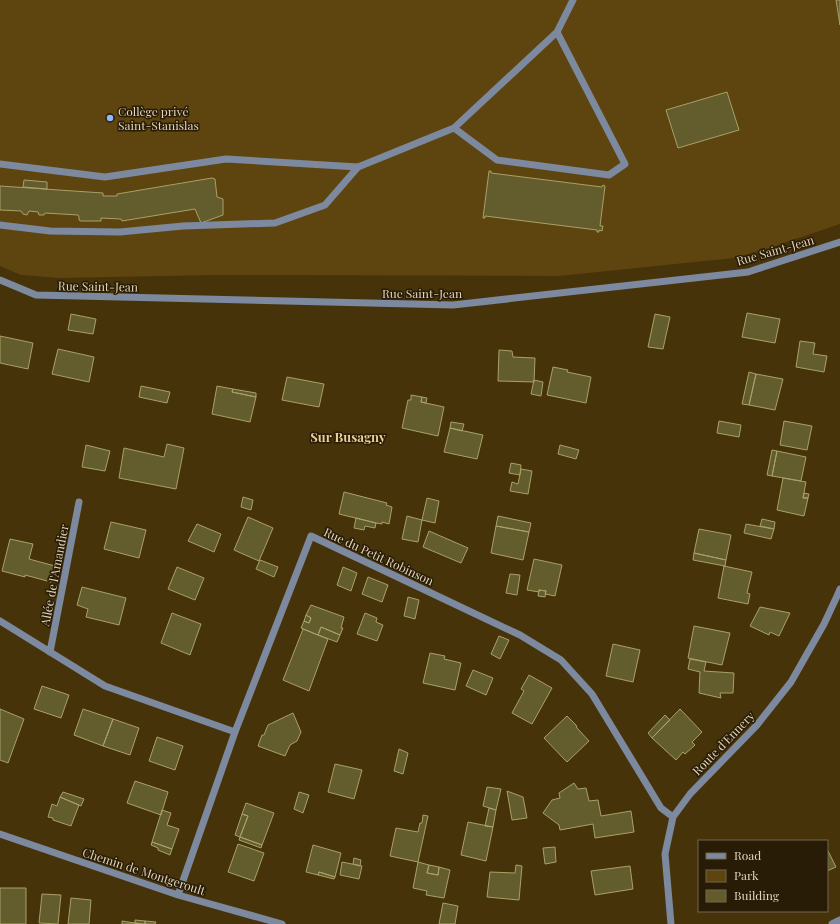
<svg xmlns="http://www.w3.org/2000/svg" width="840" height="924" viewBox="0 0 840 924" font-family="'Playfair Display',serif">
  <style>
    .green { fill: #5e440e }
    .building { fill: #635d2e; stroke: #a9a167 }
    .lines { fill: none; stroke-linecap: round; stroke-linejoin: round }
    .minor { stroke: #7c899e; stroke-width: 7 }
    .poi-dot { fill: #91b8fd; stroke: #281c06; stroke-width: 1.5 }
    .labels { text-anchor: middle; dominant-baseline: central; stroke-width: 3; stroke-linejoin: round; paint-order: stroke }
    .poi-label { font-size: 12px; fill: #e3d4b9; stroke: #281c06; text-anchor: start }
    .street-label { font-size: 12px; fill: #e3d4b9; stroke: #281c06 }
    .neighbourhood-label { font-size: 13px; font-weight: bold; fill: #ebcd96; stroke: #281c06 }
  </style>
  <rect width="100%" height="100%" fill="#473309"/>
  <path class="green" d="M0,0h840v224l-68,23 -38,11 -175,18 -340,-1 -160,3 -38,-3 -21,-9z"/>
  <path class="building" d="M836,0h4v25z
    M727,92l12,38 -61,18 -12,-38z
    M489,171h2v2l111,14 1,-2 2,1 -5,40h3l-1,5 -3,-1v2h-2v-2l-112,-14v2h-2z
    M212,178l3,1 2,18 6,2v16l-22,8 -6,-14 -73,12 -1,-2 -20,-1v3h-20l-2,-1v-3l-1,-2 -33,-2 -1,2h-5l-1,-3 -9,-1 -2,4 -4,-1 -2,-3 -21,-1v-24l103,7v3h14v-2z
    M24,180l23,2v7l-24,-2z
    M747,313l33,6 -5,24 -33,-6z
    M71,314l25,5 -3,15 -25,-4z
    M655,314l15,3 -7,32 -15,-2z
    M0,336l33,7 -5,26 -28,-6z
    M800,341l15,2 -2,11 14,2 -3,16 -28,-5z
    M58,349l36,8 -5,25 -37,-8z
    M499,350l13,1 1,6 22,1 -1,24 -36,-1z
    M553,367l15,3 -1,2 24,5 -5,26 -39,-8z
    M749,372l7,2 -7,31 -7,-1z
    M756,374l27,5 -8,31 -26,-5z
    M287,377l37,7 -5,23 -37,-7z
    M534,380l9,2 -2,14 -10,-2z
    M141,386l29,6 -3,11 -28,-6z
    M217,386l16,3 -1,3 24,5 -6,25 -38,-8z
    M233,389l23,4v4l-24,-5z
    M411,395l11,2 -1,5 23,5 -6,29 -36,-8 6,-28h3z
    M422,397l5,1 -1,5 -5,-1z
    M719,421l22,4 -2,12 -22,-4z
    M784,421l28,5 -5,24 -27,-5z
    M451,422l13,2 -2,7 -12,-3z
    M450,428l33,7 -6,24 -33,-7z
    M167,444l17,4 -8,41 -57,-11 5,-30 40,9z
    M86,445l24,6 -5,20 -23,-4z
    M560,445l19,5 -3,9 -18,-5z
    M772,450l5,1 -5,25 -5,-1z
    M777,451l29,6 -5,24 -29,-5z
    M511,463l10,2 -1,10 -11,-2z
    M521,469l11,2 -4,23 -18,-3 2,-9 6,2z
    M783,478l23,4 -3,16h5l-4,18 -27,-6z
    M344,492l43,11 -1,2 6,2 -3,17 -7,-2v2l-6,-1 -37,-9z
    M804,493l5,1 -1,4h-5z
    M243,497l10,3 -2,10 -10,-3z
    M427,498l12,3 -4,22 -13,-3z
    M407,516l15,4 -4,22 -16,-3z
    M498,516l33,7 -2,9 -33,-6z
    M248,517l25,11 -14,33 -25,-11z
    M356,518l20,5 -1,5 -10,-2 -1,4 -10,-2z
    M762,519l13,3 -1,7 -14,-3z
    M111,522l35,8 -7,28 -35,-9z
    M197,524l24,10 -7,18 -26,-11z
    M746,524l28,5 -3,10 -27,-6z
    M496,526l33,6 -6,28 -32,-7z
    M699,529l32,6 -5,25 -32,-7z
    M429,531l39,17 -7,15 -38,-16z
    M10,539l23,5 -4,15 26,7 -4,16 -26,-7v2l-23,-6z
    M694,553l32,7 -1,6 -32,-6z
    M534,559l28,6 -7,31 -10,-2 1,-3 -7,-1v2l-12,-2z
    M260,560l18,7 -4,10 -18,-8z
    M724,566l28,6 -5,21 3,1 -2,10 -30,-6z
    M177,567l27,11 -9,22 -27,-11z
    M343,567l14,6 -6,18 -14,-6z
    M510,574l10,1 -3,20 -11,-2z
    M368,577l20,8 -6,17 -20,-8z
    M82,587l44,11 -7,27 -33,-8 2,-8 -11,-4z
    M539,590l7,1 -1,6 -7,-1z
    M408,597l11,3 -4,19 -11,-3z
    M311,605l33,12 -3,11h2l-3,7 -19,-8 -3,8 -17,-7 3,-7 5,2 2,-5 -5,-3z
    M760,607l30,6 -11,23 -9,-4 -1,3 -19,-9z
    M172,613l29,11 -11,31 -29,-12z
    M365,613l12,5 -1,4 7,3 -6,16 -20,-7z
    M306,615l5,3 -2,5 -5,-2z
    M694,626l36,7 -8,32 -34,-7z
    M321,627l19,8 -3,7 -19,-7z
    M303,629l25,10 -19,52 -26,-11z
    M499,636l10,4 -9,19 -9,-5z
    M613,644l27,6 -7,32 -27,-6z
    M430,653l15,3 -1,3 17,4 -6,27 -32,-7z
    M690,659l16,3 -2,9 30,2 -1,20h-13l1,5 -22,-5 1,-21 -12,-3z
    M473,670l20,8 -7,17 -20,-9z
    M529,675l23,13 -20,36 -20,-11 12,-22 -3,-2z
    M42,686l27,9 -8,23 -27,-9z
    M0,709l24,10 -16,44 -8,-3z
    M83,709l30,10 -10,27 -29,-11z
    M680,709l22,23 -10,10 3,3 -10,9 -2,-2 -7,8 -24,-22z
    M293,713l8,19 -4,9 -7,4 -5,11 -27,-10 4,-11h2l4,-10z
    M665,715l5,5 -18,18 -4,-5z
    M567,716l9,9 1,3 12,13 -22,21 -23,-24z
    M113,719l26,9 -9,27 -27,-9z
    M157,737l26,9 -8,24 -26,-9z
    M399,749l9,4 -5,21 -9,-3z
    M335,764l27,6 -8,29 -26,-7z
    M135,781l33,11 -7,23 -34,-12z
    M574,783l4,6 8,-1 3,13 9,-1 3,16 30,-5 3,21 -39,6 -2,-14 -33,6 -1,-5 -16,-12 9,-13 8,-2 -1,-5z
    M487,787l14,2 -5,21 -13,-4z
    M507,791l16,6 4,21 -15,2z
    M63,792l21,7 -3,7 -21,-9z
    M299,792l10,3 -6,18 -9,-4z
    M60,797l19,8 -8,21 -18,-6v-2l-5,-1 4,-13 5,2z
    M246,803l28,10 -12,32 -22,-8 8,-21 -6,-2z
    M489,808l7,2 -3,17 -8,-1z
    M162,810l9,3 -4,12 12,4 -7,20 -20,-7z
    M242,814l6,2 -8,21 -5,-2z
    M423,815l5,1 -10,46 -28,-6 6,-28 22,4 2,-9h2z
    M468,822l25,5 -7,34 -25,-6z
    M240,837l22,8 -1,3 -22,-8z
    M152,842l20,7 -2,6 -12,-5v-2l-7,-3z
    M238,844l26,9 -10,28 -26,-9z
    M313,845l28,8 -6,24 -16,-5 -1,3 -12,-3z
    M555,847l1,15 -11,2 -2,-16z
    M827,849l9,18 -9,4z
    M354,858l7,2 -1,6 -7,-2z
    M342,862l20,4 -3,13 -19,-4z
    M418,862l11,3 -2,8 11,2 1,-8 11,3 -6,28 -18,-3 1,-4 -14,-3z
    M429,865l10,2 -1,8 -11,-2z
    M516,865l6,1 -3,34 -32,-3 3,-25 25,1z
    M630,866l3,23 -38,6 -4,-24z
    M319,872l16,5 -1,2 -16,-4z
    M0,888h26v36h-26z
    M42,894l19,1 -3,29 -19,-1z
    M71,898l20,2 -2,24h-21z
    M443,903l15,3 -3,18h-16z
    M135,920l10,1v3l-10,-1z
    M122,921l13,2 7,1h-20z
    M145,921l11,1 -1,2h-10z"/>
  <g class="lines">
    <path class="minor" d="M454,128l103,-96 16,-32
      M0,164l105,13 121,-18 132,8 96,-39 43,32 112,15 16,-11 -68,-132
      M0,225l50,6 70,1 63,-6 92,-3 50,-18 33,-38
      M0,280l36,15 417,10 295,-33 92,-30
      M0,621l105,65 130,46
      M50,652l29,-150
      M0,834l178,61 104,29
      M178,895l57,-163 76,-196 209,99 41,25 31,34 69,114 12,9
      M671,924l-6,-70 8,-37 17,-23 67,-69 34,-43 33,-58 14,-30 2,-5
      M832,924l8,-4"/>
  </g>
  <circle class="poi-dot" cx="110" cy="118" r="4"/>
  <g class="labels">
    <g class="poi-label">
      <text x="118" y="111">Collège privé<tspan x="118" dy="14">Saint-Stanislas</tspan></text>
    </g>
    <g class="street-label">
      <text transform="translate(775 250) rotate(-16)">Rue Saint-Jean</text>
      <text transform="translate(98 286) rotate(1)">Rue Saint-Jean</text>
      <text x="422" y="293">Rue Saint-Jean</text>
      <text transform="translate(379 556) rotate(25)">Rue du Petit Robinson</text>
      <text transform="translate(54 575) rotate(-79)">Allée de l'Amandier</text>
      <text transform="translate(723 743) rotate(-46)">Route d'Ennery</text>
      <text transform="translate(144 871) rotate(18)">Chemin de Montgeroult</text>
    </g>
    <g class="neighbourhood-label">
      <text x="348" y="436">Sur Busagny</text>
    </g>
  </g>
  <rect x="698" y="840" width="130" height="72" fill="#281c06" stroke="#73664e"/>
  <rect x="706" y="853" width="20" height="6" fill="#7c899e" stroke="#73664e"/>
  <text x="734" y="860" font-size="12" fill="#e3d4b9">Road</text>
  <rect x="706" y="870" width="20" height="12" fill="#5e440e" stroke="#73664e"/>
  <text x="734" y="880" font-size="12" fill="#e3d4b9">Park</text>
  <rect x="706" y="890" width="20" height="12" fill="#635d2e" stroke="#73664e"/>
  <text x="734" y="900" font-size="12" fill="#e3d4b9">Building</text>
</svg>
